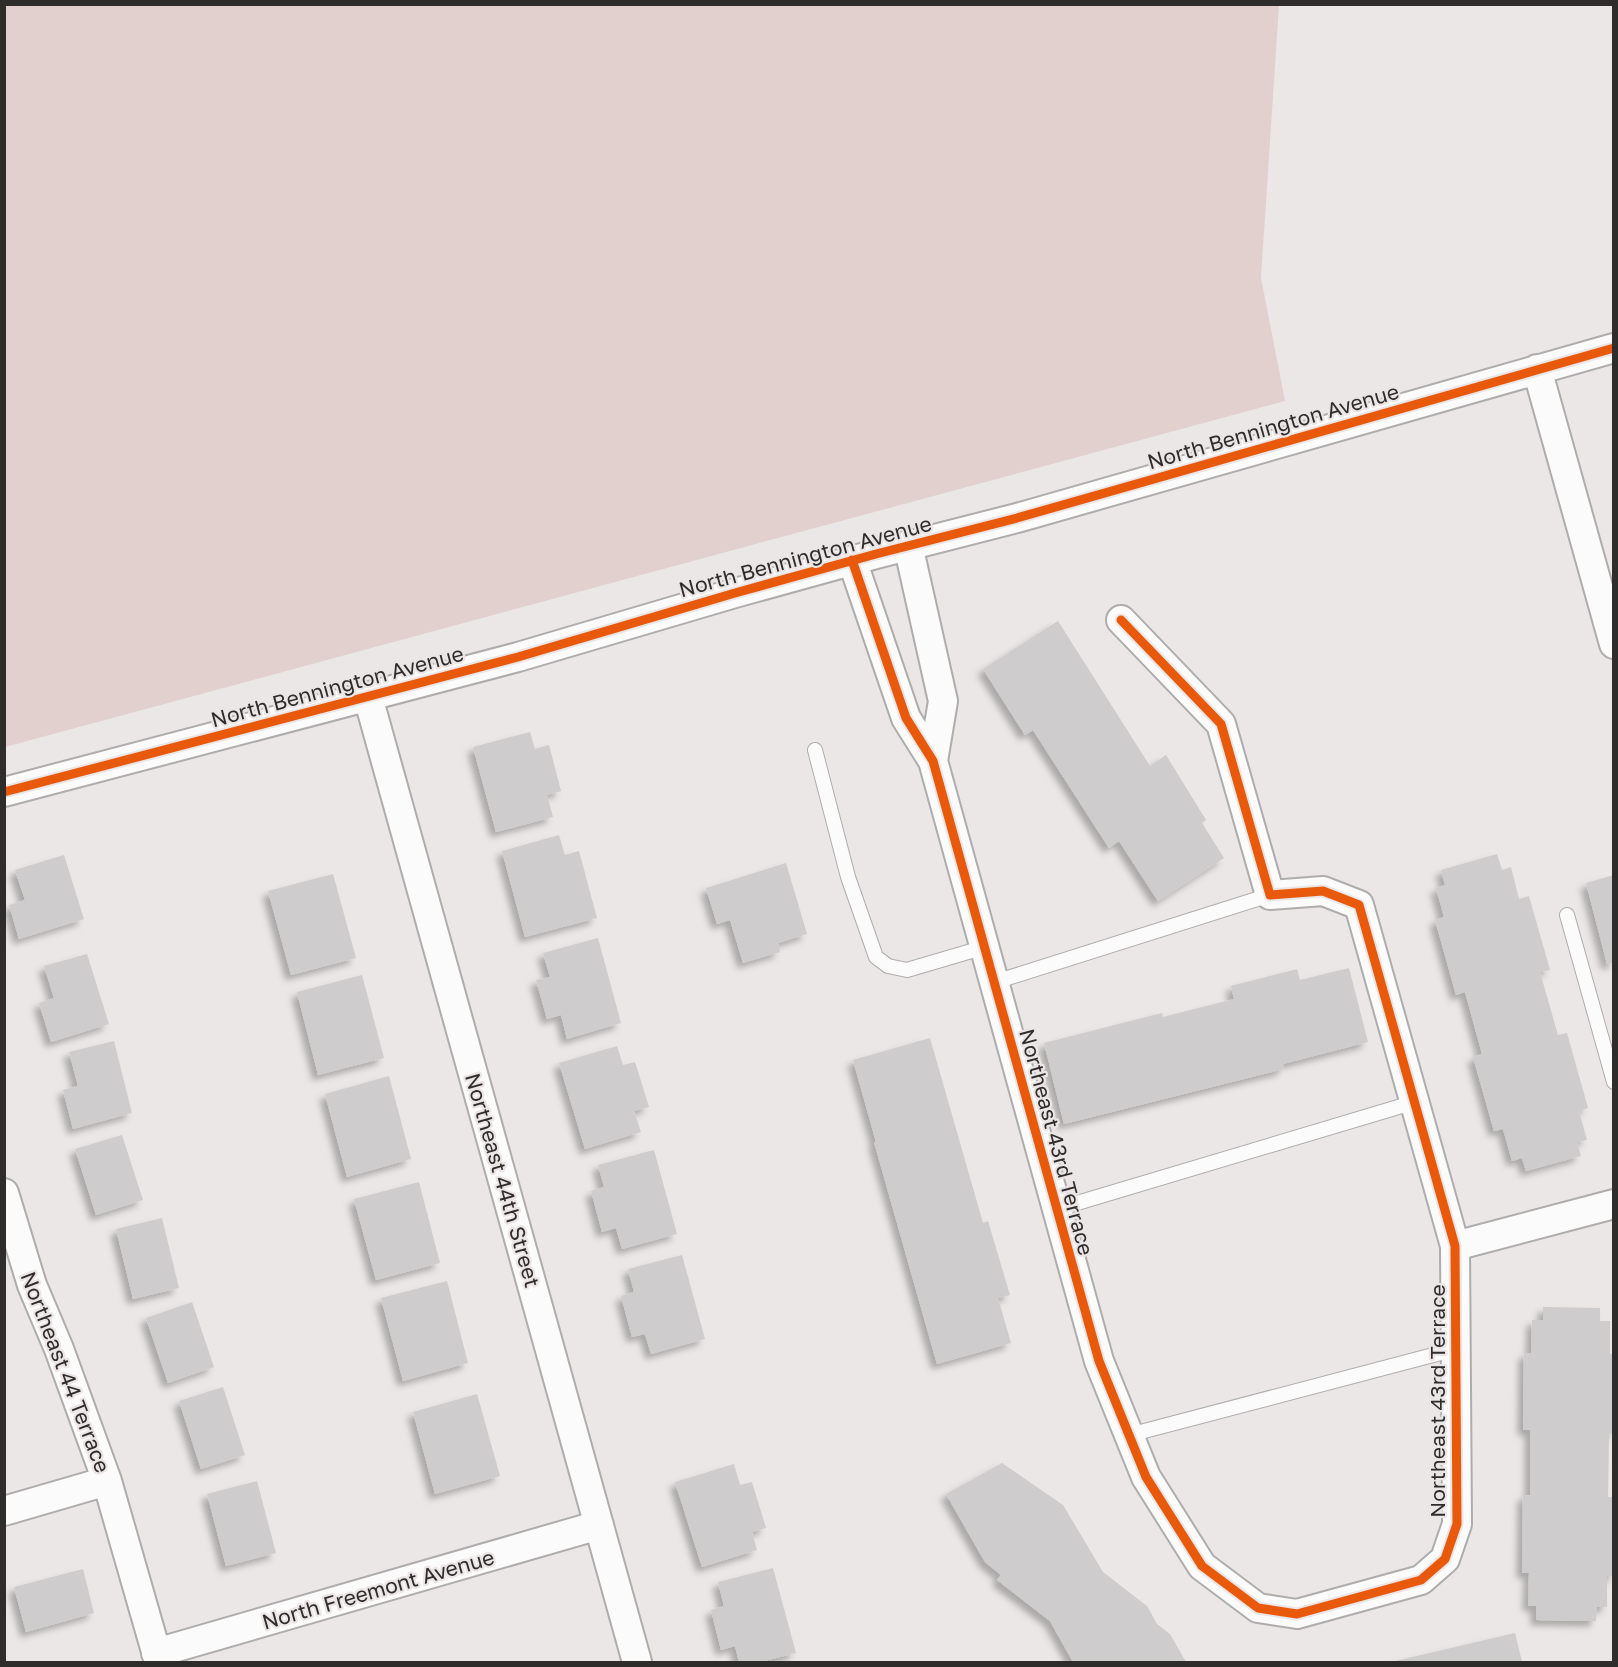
<svg xmlns="http://www.w3.org/2000/svg" width="1618" height="1667" viewBox="0 0 1618 1667" font-family="'Golos Text',sans-serif">
  <style>
    .green { fill: #e2d0ce }
    .building { fill: #cecccc; filter: url(#shadow) }
    .lines { fill: none; stroke-linecap: round; stroke-linejoin: round }
    .service-casing { stroke: #afacac; stroke-width: 16 }
    .minor-casing { stroke: #afacac; stroke-width: 32 }
    .service { stroke: #fcfbfb; stroke-width: 14 }
    .minor { stroke: #fcfbfb; stroke-width: 28 }
    .cycleway-casing { stroke: #ebe6e5; stroke-width: 13 }
    .cycleway { stroke: #e8590c; stroke-width: 9 }
    .labels { text-anchor: middle; dominant-baseline: central; stroke-width: 4.5; stroke-linejoin: round; paint-order: stroke }
    .street-label { font-size: 21px; fill: #2f2d2c; stroke: #ebe6e5 }
  </style>
  <defs>
    <filter id="shadow"><feDropShadow dx="-5.5" dy="5.5" stdDeviation="3" flood-color="#0004"/></filter>
  </defs>
  <rect width="100%" height="100%" fill="#eae7e6"/>
  <path class="green" d="M5,4l1274,1 -18,273 24,123 -1280,346z"/>
  <path class="building" d="M1058,621l92,145 16,-11 40,65 -4,3 22,35 -66,43 -39,-60 -10,7 -76,-118 -8,5 -42,-66z
    M530,732l5,17 14,-4 12,46 -14,4 6,22 -57,15 -23,-85z
    M559,835l6,20 14,-4 18,67 -72,19 -23,-86z
    M1497,854l5,16 9,-3 8,32 10,-3 21,74 -10,2 18,63 9,-2 21,75 -9,3 8,29 -10,2 4,14 -55,15 -4,-13 -10,3 -9,-32 -9,2 -21,-74 9,-3 -17,-62 -9,3 -21,-75 9,-3 -8,-29 9,-3 -4,-15z
    M64,855l20,64 -65,20 -10,-34 16,-5 -10,-30z
    M786,863l21,71 -29,9 2,9 -37,11 -13,-43 -13,4 -11,-36z
    M333,874l23,84 -65,17 -23,-84z
    M1614,875v88l-7,1 -21,-81z
    M598,938l23,85 -54,16 -6,-24 -14,4 -11,-39 14,-3 -7,-24z
    M87,954l22,70 -58,18 -12,-39 15,-5 -10,-32z
    M1349,968l19,74 -85,22 1,5 -220,55 -20,-81 118,-30 1,4 71,-18 -3,-13 66,-17 3,11z
    M362,975l22,83 -66,17 -21,-83z
    M930,1038l53,185 5,-2 22,74 -12,3 13,45 -74,21 -63,-222h2l-23,-82z
    M114,1041l18,72 -59,16 -10,-39 15,-4 -9,-34z
    M617,1046l6,19 12,-3 14,45 -15,4 7,21 -56,17 -26,-86z
    M389,1076l22,83 -64,18 -22,-83z
    M122,1135l21,65 -47,15 -21,-66z
    M654,1150l23,84 -55,15 -6,-21 -14,4 -11,-41 13,-4 -6,-22z
    M419,1182l21,81 -64,17 -22,-81z
    M162,1218l17,70 -46,11 -17,-70z
    M682,1255l23,84 -54,15 -6,-20 -13,3 -11,-41 13,-4 -6,-23z
    M447,1281l21,82 -65,18 -22,-83z
    M192,1302l22,65 -46,16 -22,-65z
    M1543,1307l57,1v13h10v33h4v79h-5l-1,64h6v79h-7v31h-10l-1,14 -60,-1v-14h-8l1,-33h-7l1,-78h7v-65h-7l1,-77h7l1,-33h11z
    M223,1387l22,68 -44,14 -22,-68z
    M477,1394l23,82 -65,18 -22,-82z
    M1002,1463l61,42 40,67 44,34 10,18 13,10 16,28h-113l-23,-41 -53,-41 4,-5 -16,-13 -39,-68z
    M734,1464l6,21 12,-3 14,46 -14,4 5,18 -55,17 -27,-85z
    M257,1481l19,72 -50,13 -19,-72z
    M773,1568l23,85 -36,9h-21l-4,-16 -14,4 -10,-40 13,-4 -6,-24z
    M83,1569l11,44 -68,19 -12,-45z
    M1515,1633l7,29h-131z"/>
  <g class="lines">
    <g class="service-casing">
      <path id="service" d="M815,750l33,127 28,80 12,9 19,4 78,-23
        M1567,915l47,167
        M995,982l275,-87
        M1057,1209l358,-107
        M1129,1435l327,-86"/>
    </g>
    <g class="minor-casing">
      <path id="minor" d="M1537,369l77,275
        M908,545l35,156 -10,60
        M852,560l54,158 27,43 166,600 47,116 56,89 56,42 39,6 124,-34 24,-21 12,-35 -2,-278 -96,-341 -36,-14 -53,4 -49,-171 -100,-104
        M368,697l269,965
        M4,792l514,-135 217,-64 141,-39 141,-36 597,-170
        M4,1193l28,92 27,64 48,132 52,181
        M1455,1246l159,-42
        M4,1511l103,-30
        M156,1653l443,-128"/>
    </g>
    <use href="#service" class="service"/>
    <use href="#minor" class="minor"/>
    <g class="cycleway-casing">
      <path id="cycleway" d="M852,560l54,158 27,43 166,600 47,116 56,89 56,42 39,6 124,-34 24,-21 12,-35 -2,-278 -96,-341 -36,-14 -53,4 -49,-171 -100,-104
        M4,792l514,-135 217,-64 141,-39 141,-36 597,-170"/>
    </g>
    <use href="#cycleway" class="cycleway"/>
  </g>
  <g class="labels">
    <g class="street-label">
      <text transform="translate(1273 426) rotate(-16)">North Bennington Avenue</text>
      <text transform="translate(805 556) rotate(-15)">North Bennington Avenue</text>
      <text transform="translate(337 686) rotate(-15)">North Bennington Avenue</text>
      <text transform="translate(1057 1142) rotate(75)">Northeast 43rd Terrace</text>
      <text transform="translate(503 1180) rotate(74)">Northeast 44th Street</text>
      <text transform="translate(66 1372) rotate(69)">Northeast 44 Terrace</text>
      <text transform="translate(1437 1401) rotate(-90)">Northeast 43rd Terrace</text>
      <text transform="translate(378 1589) rotate(-16)">North Freemont Avenue</text>
    </g>
  </g>
  <rect width="1618" height="1667" fill="none" stroke="#2f2d2c" stroke-width="12"/>
</svg>
